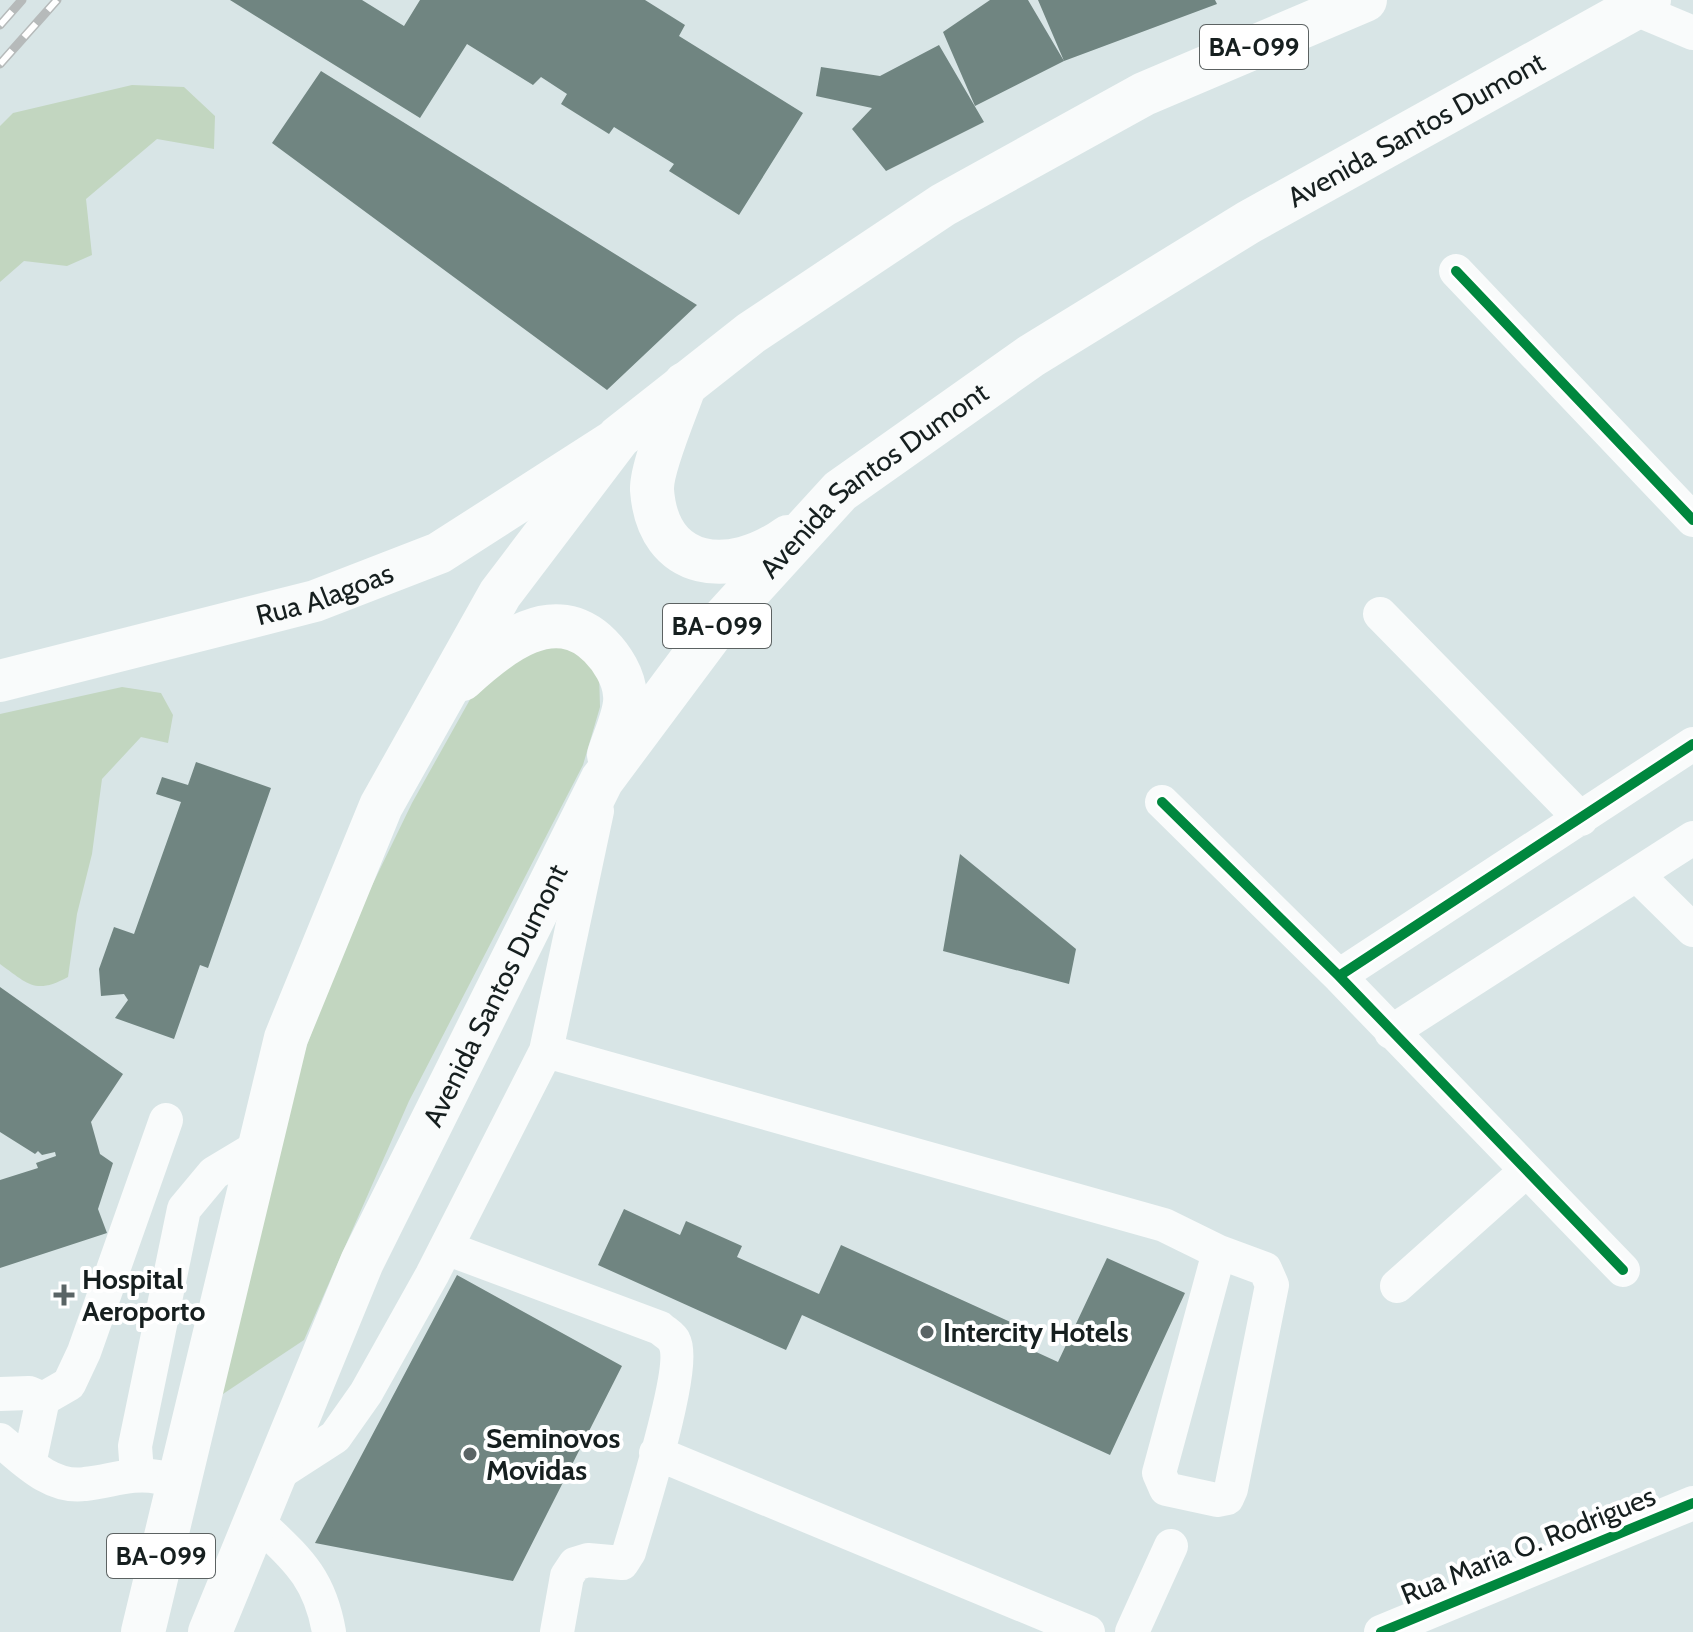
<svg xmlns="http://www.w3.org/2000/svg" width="1693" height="1632" viewBox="0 0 1693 1632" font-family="Cabin,sans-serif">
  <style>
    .green { fill: #c2d6c0 }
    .building { fill: #708581 }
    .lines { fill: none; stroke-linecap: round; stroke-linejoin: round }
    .minor { stroke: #f9fbfb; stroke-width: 34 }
    .major { stroke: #f9fbfb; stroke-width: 42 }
    .highway { stroke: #f9fbfb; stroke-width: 44 }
    .rail-casing { stroke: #b6baba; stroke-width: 9 }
    .rail { stroke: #fff; stroke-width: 6; stroke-dasharray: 18; stroke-linecap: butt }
    .cycleway-casing { stroke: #fff; stroke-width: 15 }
    .cycleway { stroke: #00873e; stroke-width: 10 }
    .poi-dot { fill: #5a6465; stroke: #fff; stroke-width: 3 }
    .labels { text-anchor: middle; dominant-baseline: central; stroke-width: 8; stroke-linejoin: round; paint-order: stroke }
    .shield { fill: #fff; stroke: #5c6262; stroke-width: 2 }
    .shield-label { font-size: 26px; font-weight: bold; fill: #161f1f }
    .street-label { font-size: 28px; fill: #161f1f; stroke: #fff }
    .poi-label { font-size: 28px; font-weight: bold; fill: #161f1f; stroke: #fff; text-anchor: start }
  </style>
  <rect width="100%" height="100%" fill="#d8e5e6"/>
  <path class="green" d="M132,85l52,2 31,29 -1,33 -57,-10 -71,60 6,56 -25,11 -43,-5 -24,21v-156l13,-13z
    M573,643l26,30 1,34 -17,58 -174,336 -105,239 -93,62 89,-338 46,-125 66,-136 65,-116 37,-37z
    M122,687l39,6 12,22 -5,28 -27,-6 -39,42 -10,75 -15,60 -9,63c-33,18 -40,7 -68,-13v-250z"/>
  <path class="building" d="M230,0h132l42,26 16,-26h225l40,25 -6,11 124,77 -64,102 -70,-44 5,-7 -60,-37 -5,7 -48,-30 6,-10 -26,-17 -8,8 -66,-41 -47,74z
    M990,0h38l36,61 -89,45 -32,-74z
    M1038,0h177l2,4 -153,57z
    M939,45l45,77 -98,49 -34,-42 20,-21 -56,-12 5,-29 59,9z
    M321,71l376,234 -90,85 -335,-247z
    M196,762l75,26 -63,180 -8,-3 -26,74 -59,-21 13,-18 -4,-6 -23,2 -2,-27 15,-42 20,7 47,-132 -25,-8 6,-17 26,8z
    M960,854l116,95 -7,35 -126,-33z
    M0,987l123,87 -32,48 9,32 13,9 -15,46 9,24 -107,35v-88l38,-12 -2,-5 20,-7 -1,-4 -13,3 -4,-4 -3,3 -35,-22z
    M624,1209l56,26 6,-14 56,25 -5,11 82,37 22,-49 176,80 -7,15 48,22 49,-104 78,35 -75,162 -308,-140 -16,35 -188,-85z
    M457,1275l165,91 -109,215 -198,-38z"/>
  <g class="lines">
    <path class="minor" d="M1636,9l57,24
      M1456,271l237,249
      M1380,614l201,205
      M1162,802l177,174 284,294
      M1637,875l56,55
      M1339,976l354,-232
      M1391,1032l302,-194
      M546,1051l618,174 55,27 46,17 7,16 -41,204 -4,9 -10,2 -51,-11 -7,-16 60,-221
      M446,1248l214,80c4,4 12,8 14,13 14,25 -35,176 -45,211l-7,11 -34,-3 -13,4 -8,12 -10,56
      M1397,1286l129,-115
      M0,1394l29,-1 14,6
      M0,1440c24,20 51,49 85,44 27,-3 47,-12 73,-7
      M656,1453l432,179
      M29,1464l14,-65 26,-15 15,-32 82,-232
      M137,1473l-2,-27 49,-237 30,-36 45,-27
      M273,1477l62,-40 31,-44 66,-118 114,-224 51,-240
      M256,1520c39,38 63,55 73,112
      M1132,1632l39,-86
      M1381,1632l312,-129"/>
    <path class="major" id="s1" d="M0,681l315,-80 124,-48 173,-111"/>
    <g class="highway">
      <path d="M685,384c-8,24 -34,83 -33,106 6,82 79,88 136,47"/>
      <path d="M462,679c38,-35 92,-79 138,-33 12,12 24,31 25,49 2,17 -11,43 -16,60"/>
      <path d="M143,1632l143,-594 95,-232 119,-212 119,-157 132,-104 192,-128 201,-111 221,-94"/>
      <path id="s2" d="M210,1632l152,-370 240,-482 114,-153 124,-136 191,-135 218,-134 400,-222"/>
    </g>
    <g class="rail-casing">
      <path id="rail" d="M0,25l22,-25
        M0,64l57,-64"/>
    </g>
    <use href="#rail" class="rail"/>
    <g class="cycleway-casing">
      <path id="cycleway" d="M1456,271l237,249
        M1162,802l177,174 284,294
        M1339,976l354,-232
        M1381,1632l312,-129"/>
    </g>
    <use href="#cycleway" class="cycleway"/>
  </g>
  <g class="poi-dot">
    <path d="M60 1283h8v8h8v8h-8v8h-8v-8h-8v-8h8z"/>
    <circle cx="927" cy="1332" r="8"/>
    <circle cx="470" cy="1454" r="8"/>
  </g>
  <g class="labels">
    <g class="shield">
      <rect x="1200" y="25" width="108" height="44" rx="6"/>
      <rect x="663" y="604" width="108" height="44" rx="6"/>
      <rect x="107" y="1534" width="108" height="44" rx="6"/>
    </g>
    <g class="shield-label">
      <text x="1254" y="47">BA-099</text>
      <text x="717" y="626">BA-099</text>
      <text x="161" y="1556">BA-099</text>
    </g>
    <g class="street-label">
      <text stroke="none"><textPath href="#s2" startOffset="1994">Avenida Santos Dumont</textPath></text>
      <text stroke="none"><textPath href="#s2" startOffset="1346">Avenida Santos Dumont</textPath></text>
      <text stroke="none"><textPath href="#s1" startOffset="336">Rua Alagoas</textPath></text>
      <text stroke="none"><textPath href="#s2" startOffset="698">Avenida Santos Dumont</textPath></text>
      <text transform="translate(1528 1545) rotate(-22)">Rua Maria O. Rodrigues</text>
    </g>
    <g class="poi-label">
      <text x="82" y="1279">Hospital<tspan x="82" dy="32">Aeroporto</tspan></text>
      <text x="943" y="1332">Intercity Hotels</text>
      <text x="486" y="1438">Seminovos<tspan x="486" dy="32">Movidas</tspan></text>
    </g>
  </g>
</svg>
